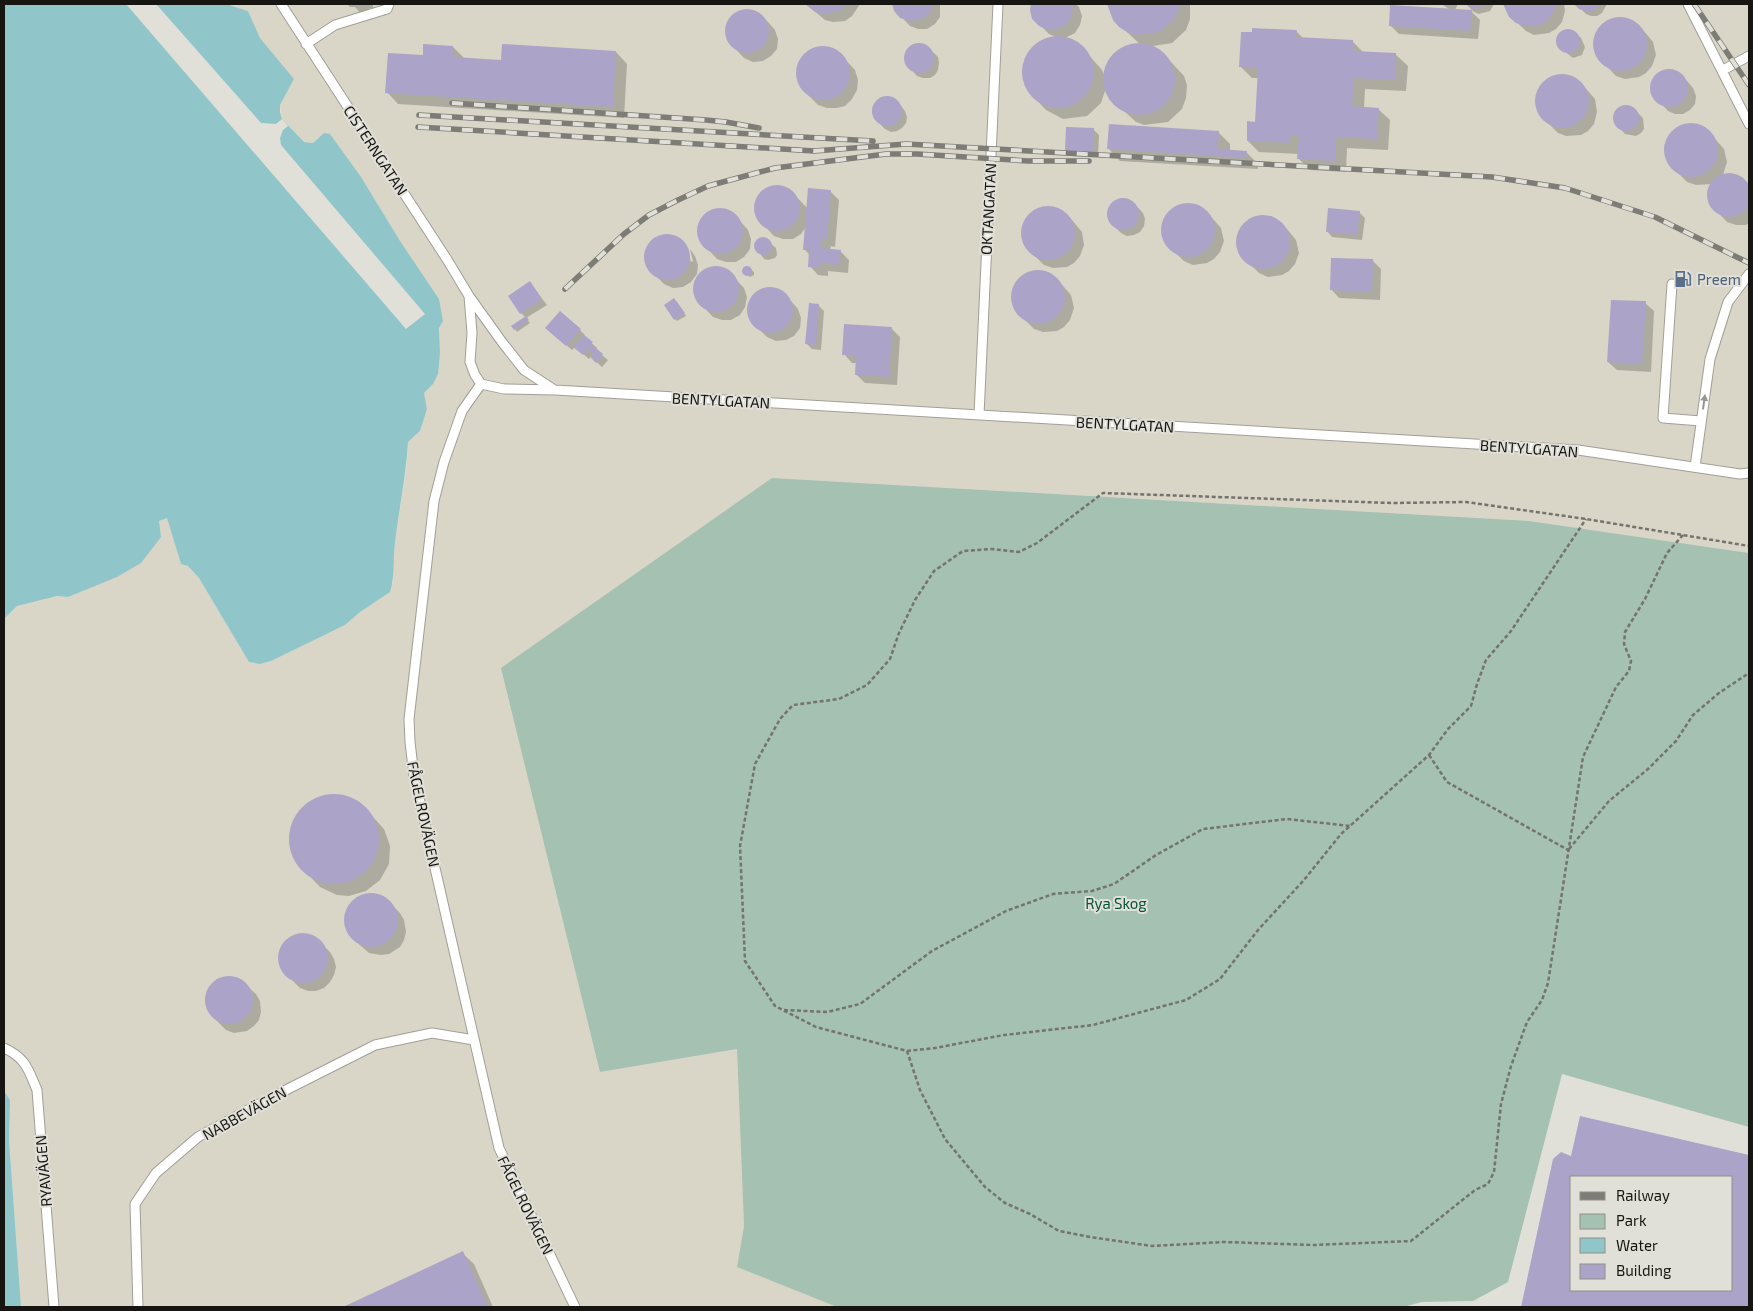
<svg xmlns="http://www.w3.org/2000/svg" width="1753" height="1311" viewBox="0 0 1753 1311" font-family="'Exo 2',sans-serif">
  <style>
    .built { fill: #d9d6c7 }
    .green { fill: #a5c1b2 }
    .water { fill: #90c6ca }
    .pier { fill: #e1e0d8 }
    .shadow { fill: #0003; fill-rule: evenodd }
    .building { fill: #aca3c9; fill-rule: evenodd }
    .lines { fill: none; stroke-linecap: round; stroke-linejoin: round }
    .service-casing { stroke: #a09f97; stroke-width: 11 }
    .path { stroke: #74736d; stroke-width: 2.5; stroke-dasharray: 4 2.5; stroke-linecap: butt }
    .service { stroke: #fff; stroke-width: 9 }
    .rail-casing { stroke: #7d7c76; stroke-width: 5.5 }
    .rail { stroke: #e1e0d8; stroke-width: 4; stroke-dasharray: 11; stroke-linecap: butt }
    .oneway { fill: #969694 }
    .labels { text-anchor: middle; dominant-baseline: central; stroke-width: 4; stroke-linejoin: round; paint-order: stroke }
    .street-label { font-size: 15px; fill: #161512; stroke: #e1e0d8 }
    .service-label { font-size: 15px; fill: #4e5e75; stroke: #e1e0d8; text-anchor: start }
    .park-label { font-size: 15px; fill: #055537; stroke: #e1e0d8 }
  </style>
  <rect width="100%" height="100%" fill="#e1e0d8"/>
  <path class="built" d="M229,4h1520v549l-220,-32 -757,-43 -172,594 137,-23 7,177 -7,41 100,40h-816l-12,-167 1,-40 -6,-9v-472l13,-13 40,-10 11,1 91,-76 8,-3 14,46 7,2 11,12 50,84 11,2 11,-3 74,-36 48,-42 2,-42 12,-77 1,-22 12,-11 7,-22 -3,-16 9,-9 7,-31 -1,-54 -115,-166 -11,10 -9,-1 -22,-23 -2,-14 14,-26 -34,-41 -12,-27 -16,-5z"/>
  <path class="green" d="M772,478l757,43 220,32v574l-187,-53 -54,208 -35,19 -51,1 -19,5h-566l-100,-40 7,-41 -7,-177 -137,23 -99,-404z"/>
  <path class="water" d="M4,4h225l3,2 16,5 12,27 34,41 -14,26v7l2,7 22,23 9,1 11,-10 6,1 31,43 39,64 39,58 4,22 -4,7 1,25 -2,21 -5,10 -9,9 3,16 -7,22 -12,11c-2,34 -9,67 -13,100 -2,17 0,35 -5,50l-30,20 -15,13 -74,36 -11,3 -11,-2 -50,-84 -11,-12 -7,-2 -14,-46 -8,3 2,16 -20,26 -24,14 -49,20 -11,-1 -40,10 -13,13z
    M4,1091l6,9 -1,40 12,167h-17z"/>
  <path class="pier" d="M126,4h30l105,119 15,1 6,-5 6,7 -5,4 -3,8 1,7 144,169 -19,15z"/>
  <path class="shadow" d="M347,4h26v5l-4,-1v6h-8l-6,-7h-5z
    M806,4h54l-8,12 -7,5 -12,1 -8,-2z
    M893,4h47v13l-5,7 -8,5h-9l-8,-3 -15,-16z
    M1032,4h44l3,3 3,9 -2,9 -5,8 -8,4 -10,1 22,6 23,26 2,5 9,-19 9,-8 14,-4 6,2 -28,-26 -5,-16h81v15l-4,11 -14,13 -25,4 14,4 23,25 3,9 -1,13 -4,11 -14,13 -24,3 -8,-3 -26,-24 -5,-14v7l-4,12 -14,13 -24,3 -17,-9 -17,-18 -5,-15v-12l7,-15 10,-8 15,-5 -7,-3 -9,-9 -9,-16z
    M1442,4h16l-3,6 16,1 9,9 -2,19 -79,-5 -9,-9 60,-15z
    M1466,4h28l-4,7 -11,3 -5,-2z
    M1504,4h60l1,7 -3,11 -6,7 -7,4 -15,2 -8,-4 -16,-15z
    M1576,4h31l-5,9 -5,3h-6l-5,-2z
    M751,10l9,4 9,9 6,7 3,9 -1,10 -6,7 -8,5 -10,1 -9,-4 -15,-16 -3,-9 1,-10 6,-8 8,-4z
    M1616,18l12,1 11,6 14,17 3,13 -4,11 -6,7 -7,4 -14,2 -9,-3 -18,-19 -4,-10 2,-14 10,-11z
    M1296,31l8,8 49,3 11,11 32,2 12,11 -2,25 -41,-2 -1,19 14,1 12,11 -2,30 -41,-2 -1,24 -36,-2 -11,-11v-5l-40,-2 -11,-11 8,-18 3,-45h-7l-12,-12z
    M1565,31l10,1 6,6 4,9 -3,8 -9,3 -14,-11 -1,-10z
    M915,44h6l6,2 11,11 1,6 -1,7 -3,5 -5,3h-7l-6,-2 -10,-11 -2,-6 1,-6 4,-5z
    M453,47l11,11 38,3 114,-9 11,12 -3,54 -226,-14 -11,-12 37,-35z
    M817,48h11l11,5 16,17 3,10 -1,10 -5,9 -7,7 -8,2h-10l-9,-3 -17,-17 -4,-9v-11l4,-9 7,-7z
    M1672,70l7,3 9,9 5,6 3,8 -1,8 -5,6 -7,4h-8l-7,-3 -14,-15 -3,-7 2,-8 4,-6 7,-4z
    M1558,75l12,1 10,6 15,17 2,13 -3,12 -6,7 -7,4 -15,1 -8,-3 -19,-19 -3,-10 2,-14 10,-11z
    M889,97l6,3 6,6 4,5 2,6 -1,6 -4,5 -5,3 -6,1 -6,-3 -11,-11 -2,-6 1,-6 4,-5 5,-3z
    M1623,106h5l5,2 10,10 1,11 -3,4 -5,3 -11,-2 -9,-10 -1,-11 3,-4z
    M1687,125h12l10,7 15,17 3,13 -4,13 10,-1 9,3 7,7v39l-3,2h-10l-9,-3 -16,-17 -2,-9 3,-12 -16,1 -9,-3 -18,-18 -4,-11 2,-14 10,-11z
    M1093,129l6,6 -1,22 -26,-1 -6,-6z
    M1218,132l12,12v7l16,1 12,12v5l-138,-8 -11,-12z
    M771,187h9l10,3 18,19 22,-18 9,9 -4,47 -4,-1 -1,4 10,1 9,9 -1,13 -20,-2v5l-10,-1 -8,-9v-11l-6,-6 2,-22 -5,7 -8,5h-10l-9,-3 -16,-17 -3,-9 2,-10 5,-8z
    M1119,199h7l6,2 11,12 2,6 -1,7 -4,6 -6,3 -7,1 -6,-3 -11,-11 -2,-7 1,-7 4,-5z
    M1184,204h12l10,7 15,17 3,13 -4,11 -6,7 -7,4 -14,2 -9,-4 -16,-15 -6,-14 2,-14 10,-10z
    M1044,207l12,1 11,6 15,18 2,13 -4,11 -6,7 -7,4 -14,1 -9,-3 -18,-18 -4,-11 3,-14 9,-11z
    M714,210h10l9,3 15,17 3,9 -1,10 -6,8 -8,5h-10l-9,-3 -16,-17 -3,-9 2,-10 5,-8z
    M1359,212l6,6 -3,22 -30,-3 -5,-6z
    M1259,216h12l11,7 14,17 3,13 -4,11 -6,7 -7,4 -14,2 -9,-4 -18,-18 -4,-11 3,-14 9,-11z
    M671,235l9,4 6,6 5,17 2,-1 -3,-12 5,7 3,9 -1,9 -6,8 -8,5 -10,1 -9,-4 -16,-16 -3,-10 2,-9 5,-8 9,-5z
    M764,238l12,10 1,7 -2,3 -7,2 -4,-1 -9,-13 2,-6z
    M1373,261l8,8 -1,31 -41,-2 -8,-9z
    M748,267l6,5v3l-4,2 -6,-6 1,-3z
    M709,268h10l9,3 16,17 3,9 -2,10 -5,8 -9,5h-9l-9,-3 -16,-17 -3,-9 1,-10 6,-8z
    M1034,271l12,1 10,6 15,17 3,13 -4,12 -6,7 -7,4 -14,1 -9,-3 -18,-18 -4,-11 3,-14 9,-11z
    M530,283l17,22 -21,13 4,5 -13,9 -4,-6 12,-9 -4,-4z
    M764,289h9l10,3 15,17 3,9 -1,10 -6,8 -8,4 -10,1 -9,-4 -16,-16 -3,-9 2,-10 5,-8z
    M676,301l10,15 -9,5 -2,-2z
    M1645,303l9,8 -3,61 -34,-2 -9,-8z
    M818,305l6,6 -3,39 -9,-1 -5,-5z
    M891,328l9,9 -3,48 -32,-2 -9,-9 1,-11h-5l-8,-9z
    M580,330l5,5 -1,1 13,12 -1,2 12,10 -6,7 -11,-10 -2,2 -14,-12 -3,3 -20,-17z
    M325,796h18l17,7 24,26 6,17 -1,18 -9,16 -14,11 -17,5 -12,-1 -17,-8 -24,-25 -6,-17 1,-18 5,-11 13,-13z
    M373,895l8,1 10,8 9,9 4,7 2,12 -2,8 -4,7 -11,7 -8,1 -12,-2 -16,-14 -6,-11 -2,-8 2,-8 7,-11 7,-4z
    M306,934l8,3 16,15 4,7 2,8 -2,8 -4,7 -6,6 -8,3h-8l-8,-3 -15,-15 -4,-7 -2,-8 5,-14 6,-6 7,-3z
    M225,977h7l8,3 16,14 4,7 1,11 -2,8 -5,6 -7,5 -13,2 -8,-3 -15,-15 -4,-7 -2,-8 2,-9 4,-6 6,-6z
    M1581,1117l168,40v150h-226l31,-148 18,-2zM1572,1177h160v113h-160z
    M462,1253l12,11 19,43h-147z"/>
  <path class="building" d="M805,4h43l-8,6 -12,4 -13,-2z
    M892,4h41l-1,4 -5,8 -9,4 -9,1 -9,-3 -6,-7z
    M1031,4h42l-1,12 -6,8 -8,5 -10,1 -9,-4 -7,-7 -2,-9z
    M1107,4h72v3l-4,11 -15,14 -24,3 -9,-3 -8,-5 -6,-7z
    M1465,4h22l-8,4 -6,1z
    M1503,4h53l-3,9 -6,8 -7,4 -15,1 -9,-3 -7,-6z
    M1574,4h26l-3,4 -5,3h-7l-6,-2z
    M1390,5l82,5 -2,21 -81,-5z
    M725 31a22 22 0 1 1 44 0a22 22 0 1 1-44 0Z
    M1593 44a27 27 0 1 1 54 0a27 27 0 1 1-54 0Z
    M1252,28l45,2 -1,7 57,3v11l43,2 -1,27 -41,-2 -2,28 27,2 -2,31 -41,-2 -1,24 -38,-2 2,-24h-9v8l-43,-2v-20l8,1 3,-54 -19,-1 2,-35h11z
    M1556 41a12 12 0 1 1 24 0a12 12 0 1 1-24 0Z
    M1022 72a36 36 0 1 1 72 0a36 36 0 1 1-72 0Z
    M904 58a15 15 0 1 1 30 0a15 15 0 1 1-30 0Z
    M1103 79a36 36 0 1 1 72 0a36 36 0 1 1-72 0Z
    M423,44l30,2v11l48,3 1,-16 114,7 -3,56 -228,-14 3,-40 35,2z
    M796 73a27 27 0 1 1 54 0a27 27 0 1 1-54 0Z
    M1650 88a19 19 0 1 1 38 0a19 19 0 1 1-38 0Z
    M1535 101a27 27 0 1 1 54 0a27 27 0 1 1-54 0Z
    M872 111a15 15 0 1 1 30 0a15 15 0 1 1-30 0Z
    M1613 118a13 13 0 1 1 26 0a13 13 0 1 1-26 0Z
    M1664 150a27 27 0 1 1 54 0a27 27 0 1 1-54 0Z
    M1109,124l110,7 -1,18 29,2 -1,7 -139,-9z
    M1066,127l28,1 -1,24 -28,-1z
    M1707 195a22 22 0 1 1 44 0a22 22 0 1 1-44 0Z
    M754 208a23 23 0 1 1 46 0a23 23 0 1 1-46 0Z
    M808,188l23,2 -4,49 -5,-1v10l19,2 -2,15 -19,-2v5l-12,-1 1,-17h-6z
    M1107 214a16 16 0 1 1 32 0a16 16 0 1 1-32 0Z
    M1161 230a27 27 0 1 1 54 0a27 27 0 1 1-54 0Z
    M1021 233a27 27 0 1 1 54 0a27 27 0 1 1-54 0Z
    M1328,208l32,3 -3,24 -31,-3z
    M697 231a23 23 0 1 1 46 0a23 23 0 1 1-46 0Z
    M1236 242a27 27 0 1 1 54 0a27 27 0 1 1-54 0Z
    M644 257a23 23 0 1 1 46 0a23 23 0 1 1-46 0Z
    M754 246a9 9 0 1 1 18 0a9 9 0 1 1-18 0Z
    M1331,258l42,1 -1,33 -42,-2z
    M742 271a5 5 0 1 1 10 0a5 5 0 1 1-10 0Z
    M693 289a23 23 0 1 1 46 0a23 23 0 1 1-46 0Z
    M1011 297a27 27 0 1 1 54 0a27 27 0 1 1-54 0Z
    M530,281l12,18 -22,15 -12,-18z
    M747 310a23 23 0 1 1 46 0a23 23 0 1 1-46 0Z
    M674,298l11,15 -11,7 -10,-15z
    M1611,300l35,1 -4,63 -35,-2z
    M809,303l10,1 -3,41 -11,-1z
    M560,311l21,18 -15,17 -21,-18z
    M526,316l3,4 -15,10 -3,-4z
    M844,324l48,3 -3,50 -34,-2 1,-20h-14z
    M584,335l9,7 -2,2 12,10 -7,9 -5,-5 3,-4 -7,-5 -4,6 -10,-8z
    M289 839a45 45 0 1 1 90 0a45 45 0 1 1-90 0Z
    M344 920a27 27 0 1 1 54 0a27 27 0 1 1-54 0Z
    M278 958a25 25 0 1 1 50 0a25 25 0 1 1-50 0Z
    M205 1000a24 24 0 1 1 48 0a24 24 0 1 1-48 0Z
    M1580,1116l169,39v152h-228l32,-148 8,-7 10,4zM1572,1177h160v113h-160z
    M463,1251l25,56h-145z"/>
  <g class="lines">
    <g class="service-casing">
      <path id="service" d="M281,4l167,257 21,35 33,46 22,28 29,19
        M1688,4l61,120
        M306,44l29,-19 52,-16 2,-5
        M1723,70l26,-14
        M1672,284l-9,134 38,3
        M469,296l3,37 -2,29 5,13 6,9
        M979,415l19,-411
        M1695,467l15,-108 18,-57 21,-28
        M4,1048c22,10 24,21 33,42l17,217
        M138,1307l-3,-103 21,-31 42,-36 74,-40 103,-52 57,-12 42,7
        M575,1307l-76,-159 -85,-372 -4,-34 -1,-23 25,-218 10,-39 18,-51 19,-27 23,5 51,1 1023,60 162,24 9,-1"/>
    </g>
    <path class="path" d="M1683,535l-16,18 -22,46 -20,33 -1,12 7,17 -2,10 -13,16 -33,70 -35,226 -6,17 -15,22 -16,44 -10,38 -7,68 -6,12 -13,6 -64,51 -97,4 -90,-3 -72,4 -62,-9 -31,-6 -29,-17 -25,-11 -20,-16 -40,-48 -25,-49 -13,-39 -91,-24 -41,-21 -30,-45 -5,-115 15,-82 25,-45 13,-14 46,-6 28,-14 23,-26 9,-26 16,-33 19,-29 29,-20 28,-2 28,3 18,-9 66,-50 288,10 75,-1 120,17 163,27
      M1429,755l18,27 121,68
      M1569,849l40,-48 39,-32 28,-28 17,-26 26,-22 30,-20
      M784,1010l43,2 33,-8 72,-53 74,-40 47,-17 39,-3 22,-7 42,-29 47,-26 84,-10 63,7
      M907,1051l28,-3 69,-13 89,-10 93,-25 34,-21 38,-49 46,-50 37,-46 88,-79 19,-26 23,-23 6,-22 9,-24 25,-29 75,-112"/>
    <use href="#service" class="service"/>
    <g class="rail-casing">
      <path id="rail" d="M1694,4l55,81
        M452,103l254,17 20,2 33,6
        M419,115l454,26
        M418,127l396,24 92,-7 586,33 73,11 90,29 94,46
        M565,289l59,-55 25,-19 29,-15 30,-14 67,-18 111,-14h31l111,7h61"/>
    </g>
    <use href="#rail" class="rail"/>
  </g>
  <defs><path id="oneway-solid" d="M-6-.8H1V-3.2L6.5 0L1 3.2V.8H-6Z" transform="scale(1.25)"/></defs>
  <use class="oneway" href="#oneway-solid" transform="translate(1704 402) rotate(-82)"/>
  <defs>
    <g id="fuel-bare" transform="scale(1.35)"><path d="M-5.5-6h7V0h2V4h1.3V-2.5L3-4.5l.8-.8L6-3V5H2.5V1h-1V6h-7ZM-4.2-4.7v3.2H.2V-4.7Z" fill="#5c6f8a" stroke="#e1e0d8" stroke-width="2.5" paint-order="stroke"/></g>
  </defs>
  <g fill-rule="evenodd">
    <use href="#fuel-bare" x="1683" y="279"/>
  </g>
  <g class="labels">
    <g class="street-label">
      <text transform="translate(376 150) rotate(57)">CISTERNGATAN</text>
      <text transform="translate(988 209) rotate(-87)">OKTANGATAN</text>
      <text transform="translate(721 400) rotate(3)">BENTYLGATAN</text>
      <text transform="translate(1125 424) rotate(3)">BENTYLGATAN</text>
      <text transform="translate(1529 448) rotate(4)">BENTYLGATAN</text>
      <text transform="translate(424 814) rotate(78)">FÅGELROVÄGEN</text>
      <text transform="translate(244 1113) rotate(-29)">NABBEVÄGEN</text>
      <text transform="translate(43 1171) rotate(-95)">RYAVÄGEN</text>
      <text transform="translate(526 1205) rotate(64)">FÅGELROVÄGEN</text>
    </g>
    <g class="service-label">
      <text x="1697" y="279">Preem</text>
    </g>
    <g class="park-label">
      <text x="1116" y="903">Rya Skog</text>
    </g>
  </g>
  <rect width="1753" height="1311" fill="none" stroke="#161512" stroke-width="10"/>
  <rect x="1570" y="1176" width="162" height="115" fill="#e1e0d8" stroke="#908f89"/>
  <rect x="1580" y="1192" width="25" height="8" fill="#7d7c76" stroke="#908f89"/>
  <text x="1616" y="1201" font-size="15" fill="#161512">Railway</text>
  <rect x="1580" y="1214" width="25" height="15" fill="#a5c1b2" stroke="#908f89"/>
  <text x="1616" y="1226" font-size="15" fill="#161512">Park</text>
  <rect x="1580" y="1238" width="25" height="15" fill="#90c6ca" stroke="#908f89"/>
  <text x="1616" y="1251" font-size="15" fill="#161512">Water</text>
  <rect x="1580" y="1264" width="25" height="15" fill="#aca3c9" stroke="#908f89"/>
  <text x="1616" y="1276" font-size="15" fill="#161512">Building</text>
</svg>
